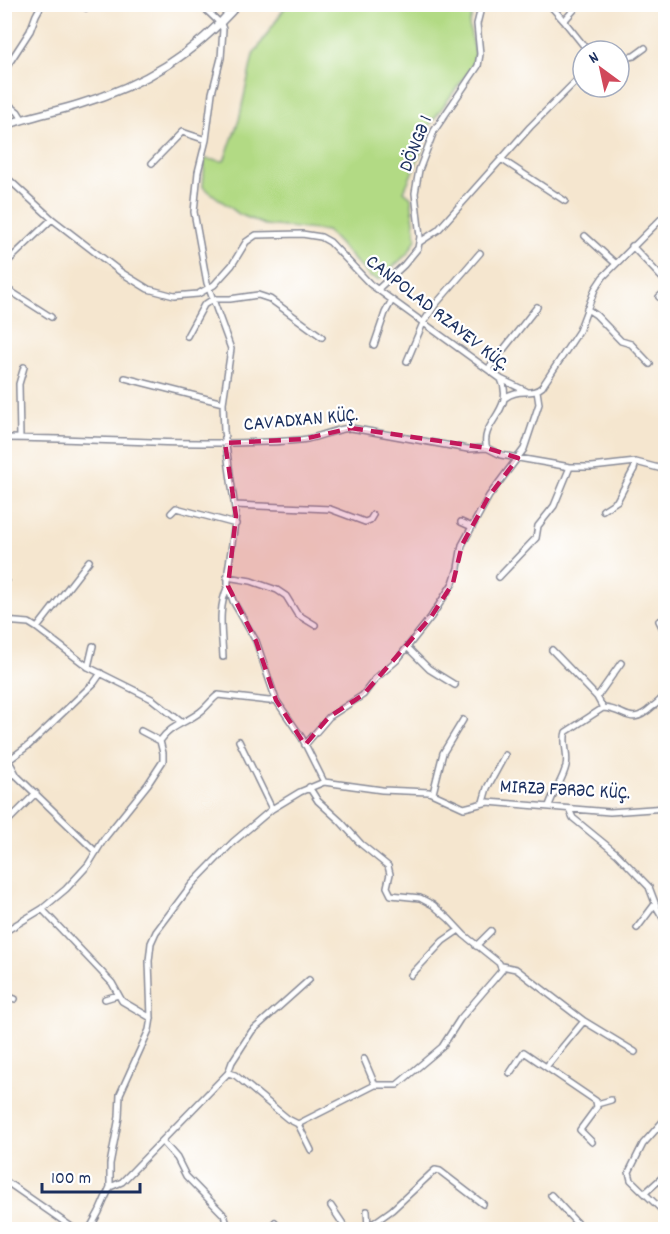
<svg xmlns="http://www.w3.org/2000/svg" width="670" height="1234" viewBox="0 0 670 1234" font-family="Dekko,sans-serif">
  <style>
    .green { fill: #b2da84; stroke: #668471; stroke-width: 1.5 }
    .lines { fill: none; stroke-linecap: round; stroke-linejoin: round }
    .minor-casing { stroke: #888a96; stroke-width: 8 }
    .tertiary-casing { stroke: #888a96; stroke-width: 10 }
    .minor { stroke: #fff; stroke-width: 5 }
    .tertiary { stroke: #fff; stroke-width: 7 }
    .marked { fill: #c2185b; fill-opacity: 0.2; stroke: #c2185b; stroke-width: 4.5; stroke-dasharray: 12 8; stroke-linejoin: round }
    .labels { text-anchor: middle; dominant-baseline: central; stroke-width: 4.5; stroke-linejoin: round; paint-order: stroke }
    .street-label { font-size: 20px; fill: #1b2f5e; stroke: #fff }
  </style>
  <rect width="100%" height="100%" fill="#fff"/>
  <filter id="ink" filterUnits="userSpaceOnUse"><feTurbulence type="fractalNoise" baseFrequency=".0167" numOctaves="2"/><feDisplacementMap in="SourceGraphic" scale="12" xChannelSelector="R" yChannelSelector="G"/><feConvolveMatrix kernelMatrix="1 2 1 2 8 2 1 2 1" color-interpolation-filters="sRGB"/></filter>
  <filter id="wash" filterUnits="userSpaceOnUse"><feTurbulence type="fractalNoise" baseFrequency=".008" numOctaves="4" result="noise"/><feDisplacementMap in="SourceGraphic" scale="24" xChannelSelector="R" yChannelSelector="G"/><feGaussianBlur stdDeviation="1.35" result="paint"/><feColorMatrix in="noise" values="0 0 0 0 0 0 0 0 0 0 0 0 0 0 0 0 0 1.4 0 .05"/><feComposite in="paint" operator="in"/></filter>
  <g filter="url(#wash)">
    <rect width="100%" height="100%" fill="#f5e6cf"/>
    <path class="green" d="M279,5h197l-7,20 6,28 -3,14 -54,74 6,5 -20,45 7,6 5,42 -8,14 -29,27 -9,-3 -43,-46 -62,-6 -26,-11 -36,-27 2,-28 19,2 15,-41 14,-65 31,-46z"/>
  </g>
  <g filter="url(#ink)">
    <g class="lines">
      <g class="minor-casing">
        <path id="minor" d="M82,4l4,4
          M200,4l21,20 2,5 -2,29 -9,35 -6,47 -8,32 -4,40 13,71 24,66 -8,54 1,28 12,85 -8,55v15l5,15 23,40 20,59 26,38 22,44
          M549,4l15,17 24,30
          M564,21l15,-17
          M619,59l15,-3 11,-8
          M4,71l26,-40 6,-16 6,-11
          M4,101l14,11 5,8
          M501,159l64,42
          M152,163l30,-31 24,8
          M4,175l48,44 70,54 26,16 26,7 24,-2 16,-9 18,-20 14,-23 10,-7 46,-1 19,3 9,5 40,42 131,95c15,31 -23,45 -14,69
          M585,236l30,27
          M420,242l18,-12 92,-103 53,-53
          M632,246l34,36
          M4,265l48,-46
          M4,287l47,30
          M378,289l26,-24 14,-17 2,-11 -5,-44 4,-23 15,-39 44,-65 2,-12 -3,-30 5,-20
          M659,297l7,-6
          M587,309l9,6 25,26 10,3 19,20
          M187,336l17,-31 9,-6h17l28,-4 12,4 52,38
          M374,345l11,-32 7,-13
          M407,361l16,-38 12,-18 45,-52
          M488,369l49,-62
          M125,378l98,25
          M501,379l25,12
          M505,398c14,-11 26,-1 37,-11l37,-56 16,-42 8,-12 63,-63
          M4,438c74,0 147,6 221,5 26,-1 56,0 82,-4 15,-3 29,-10 44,-11l117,21 19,-1 14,7 69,12h22l44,-5 30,8
          M20,438l-1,-54 5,-17
          M235,505l95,4 35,13 5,-2 3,-5
          M603,510l14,-9 17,-32 2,-7
          M171,513l5,-5 60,16
          M461,522l11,5
          M227,577l24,4 26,9 9,6 11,18 18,11
          M499,577l37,-39 2,-12 16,-20 16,-39
          M4,586l2,-5
          M4,621l25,2 8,5 51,39 64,32 29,23
          M659,621l7,14
          M37,628l52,-67
          M408,648l21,21 26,16
          M552,650l45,47 6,11
          M223,657c-1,-24 -6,-48 5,-71
          M88,667l5,-21
          M666,677v6
          M597,697l24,-34
          M141,731l19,10
          M239,741l33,68
          M305,745l24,-28 34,-22 12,-16 22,-19 34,-43 22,-34 5,-15 4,-23 27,-49 35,-47 15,-45 -2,-13
          M4,752l13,24 79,76
          M9,760l20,-15 65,-62 7,-10
          M4,782l10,-9
          M433,793l10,-40 20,-33
          M483,802l4,-14 18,-33
          M549,806c4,-14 14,-26 17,-40 3,-12 -4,-24 0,-34l37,-24c24,1 26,20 49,-1 6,-4 10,-8 14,-14
          M569,809l4,9 44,36 32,33 8,21 9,15
          M4,825l32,-32
          M42,909l70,74 10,18 29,17
          M637,928l18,-24
          M4,932l38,-23 24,-20 22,-24 16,-26 44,-55 15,-23v-8l-3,-12c11,-16 26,-18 40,-29 7,-5 11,-12 18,-17l51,6 7,-1
          M476,946l15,-15
          M502,966l14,3 68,52 51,31
          M411,975l32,-34 16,-11
          M4,995l11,4
          M105,999l13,-4
          M584,1021l-38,46 50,34 1,6 -17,23 12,12
          M364,1059l11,26
          M228,1073l4,-11 20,-31 57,-51
          M510,1073l14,-21 22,15
          M597,1104l14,-4
          M666,1118l-23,26 -14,28 2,8 35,34
          M298,1124l13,26
          M162,1141l15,17 9,18 38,39 5,15
          M4,1180l72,50
          M110,1187l12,-5 106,-109 7,2 53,44 10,5 77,-39h22l45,-38 18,-28 42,-49 -3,-7 -35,-28 -15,-16 -16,-14 -13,-7 -29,-3 -4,-8 3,-13 -2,-8 -27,-22 -21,-23 -22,-20 -9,-14
          M645,1193l21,-19
          M551,1195l32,35
          M331,1206l16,24
          M367,1211l1,16
          M89,1230l10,-18 11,-25v-23l9,-47 1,-23 29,-64 2,-12 -2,-57 2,-18 5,-11 36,-48 41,-42 39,-33 28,-17 24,-10 58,8 47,2 35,16 24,-6 122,10 56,-4
          M267,1230l8,-8
          M364,1230l28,-20 43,-40 5,1 43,33"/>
      </g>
      <g class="tertiary-casing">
        <path id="tertiary" d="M4,126c25,-10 51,-14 76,-22 64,-19 114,-50 158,-100"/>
      </g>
      <use href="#minor" class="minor"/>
      <use href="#tertiary" class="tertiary"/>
    </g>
  </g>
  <path class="marked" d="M351,428l136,20 31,10 -29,38 -27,49 -9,38 -22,34 -68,78 -34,22 -24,28 -29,-45 -20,-59 -28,-55 8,-70 -11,-73 79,-4z"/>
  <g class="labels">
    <g class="street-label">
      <text transform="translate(417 144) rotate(-68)">DÖNGƏ 1</text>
      <text transform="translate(437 314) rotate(38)">CANPOLAD RZAYEV KÜÇ.</text>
      <text transform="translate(301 421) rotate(-5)">CAVADXAN KÜÇ.</text>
      <text transform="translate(565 791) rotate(3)">MIRZƏ FƏRƏC KÜÇ.</text>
    </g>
  </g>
  <rect width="670" height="1234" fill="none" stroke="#fff" stroke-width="24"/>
  <g transform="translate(601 69) rotate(327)"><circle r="28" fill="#ffffff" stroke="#a4acbf" stroke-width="1.5"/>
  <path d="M0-4.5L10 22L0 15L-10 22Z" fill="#d1495b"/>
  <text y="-9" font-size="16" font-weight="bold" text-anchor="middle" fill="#1b2f5e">N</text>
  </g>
  <path d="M42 1183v9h98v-9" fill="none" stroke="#1b2f5e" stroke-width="3"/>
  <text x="51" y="1183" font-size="18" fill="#1b2f5e" stroke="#ffffff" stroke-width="4.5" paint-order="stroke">100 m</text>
</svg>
